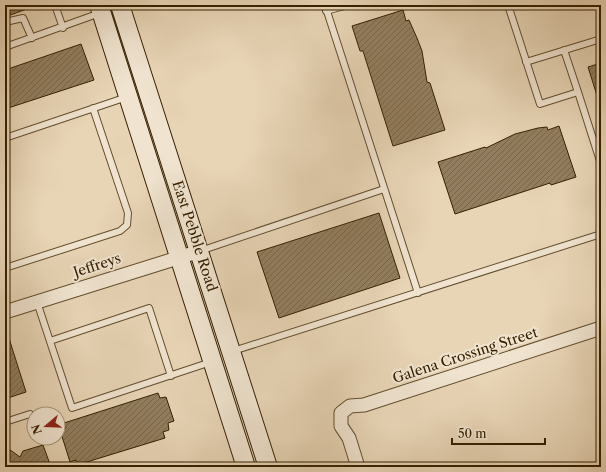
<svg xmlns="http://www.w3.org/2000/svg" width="606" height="472" viewBox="0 0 606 472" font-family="'Libre Caslon Text',serif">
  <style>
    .building { fill: url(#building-hatch); stroke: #352000 }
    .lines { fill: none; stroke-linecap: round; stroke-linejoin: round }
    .service-casing { stroke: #624d2e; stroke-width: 8 }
    .minor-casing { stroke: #624d2e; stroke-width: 15 }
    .secondary-casing { stroke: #352000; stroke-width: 20 }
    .service { stroke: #f0e4d0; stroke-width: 6 }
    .minor { stroke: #f0e4d0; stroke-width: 13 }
    .secondary { stroke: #f0e4d0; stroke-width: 18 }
    .labels { text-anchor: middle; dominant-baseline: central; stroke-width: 4; stroke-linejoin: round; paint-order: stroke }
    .street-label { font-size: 14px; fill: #352000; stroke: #f0e4d0 }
  </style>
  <defs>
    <pattern id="building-hatch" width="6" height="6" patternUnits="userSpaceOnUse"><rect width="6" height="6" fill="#927e5f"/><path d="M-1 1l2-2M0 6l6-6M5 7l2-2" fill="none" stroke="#78674c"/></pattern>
  </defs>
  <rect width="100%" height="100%" fill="#e8d5b6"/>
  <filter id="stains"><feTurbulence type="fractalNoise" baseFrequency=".005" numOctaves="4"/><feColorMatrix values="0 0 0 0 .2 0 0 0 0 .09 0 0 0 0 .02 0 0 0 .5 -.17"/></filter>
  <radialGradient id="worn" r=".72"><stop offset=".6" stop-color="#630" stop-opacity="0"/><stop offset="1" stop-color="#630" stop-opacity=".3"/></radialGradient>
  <path class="building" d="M5,5h30v1l-30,11z
    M403,10l3,11 3,-1 8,18 5,13 5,31 3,1 15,47 -52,16 -30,-95h-3l-8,-25z
    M81,44l13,36 -89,29v-39z
    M601,63v39h-2l-11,-35z
    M559,126l17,51 -25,8 -1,-2 -95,31 -17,-52 47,-15 1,1 29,-14 23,-6 9,-1 1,3z
    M379,213l21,65 -121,40 -22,-66z
    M7,332l19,60 -21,7v-66z
    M158,393l2,5 6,-1 8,24 -6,2 1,7 -6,2 2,6 -88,27 -1,-5 -6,2 -10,-32 6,-2 -2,-5z
    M43,445l8,22h-46v-9l4,-1 -3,-10 14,10 3,-6z"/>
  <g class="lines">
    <g class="service-casing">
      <path id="service" d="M55,5l8,23
        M325,5l93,288
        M508,5l32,99 38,-12 23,72
        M326,11l22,-6
        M5,22l18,-4 9,20
        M5,47l95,-34
        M564,50l14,42
        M526,62l75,-23
        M5,138l122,-41
        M200,251l184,-62
        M5,268l115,-37 7,-6 1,-12 -35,-105
        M37,302l35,106 139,-46
        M50,341l99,-33 22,68
        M233,351l368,-117
        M5,422l25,-8"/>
    </g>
    <g class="minor-casing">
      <path id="minor" d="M5,312l195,-61
        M358,467l-9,-29 -8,-12v-13l9,-7 14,-1 237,-77"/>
    </g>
    <g class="secondary-casing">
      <path id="secondary" d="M99,5l147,462
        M120,5l148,462"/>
    </g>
    <use href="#service" class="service"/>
    <use href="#minor" class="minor"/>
    <use href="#secondary" class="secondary"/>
  </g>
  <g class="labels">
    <g class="street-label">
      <text transform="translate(195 236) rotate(72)">East Pebble Road</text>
      <text transform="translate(97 265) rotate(-18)">Jeffreys</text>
      <text transform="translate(465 355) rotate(-18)">Galena Crossing Street</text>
    </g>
  </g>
  <rect width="606" height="472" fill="none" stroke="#e8d5b6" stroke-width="20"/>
  <rect x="6" y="6" width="594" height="460" fill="none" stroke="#352000" stroke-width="2"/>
  <rect x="10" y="10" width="586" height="452" fill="none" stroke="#352000"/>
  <g transform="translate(46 426) rotate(251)"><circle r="19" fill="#f0e4d0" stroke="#a5967d"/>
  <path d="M0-3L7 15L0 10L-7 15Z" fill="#8f2418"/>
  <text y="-6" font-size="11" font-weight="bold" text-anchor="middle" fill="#352000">N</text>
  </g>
  <path d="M452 438v6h93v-6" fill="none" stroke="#352000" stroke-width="2"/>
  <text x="458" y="438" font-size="12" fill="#352000" stroke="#f0e4d0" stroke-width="3" paint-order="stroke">50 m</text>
  <rect width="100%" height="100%" filter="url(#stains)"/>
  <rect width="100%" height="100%" fill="url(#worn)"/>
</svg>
